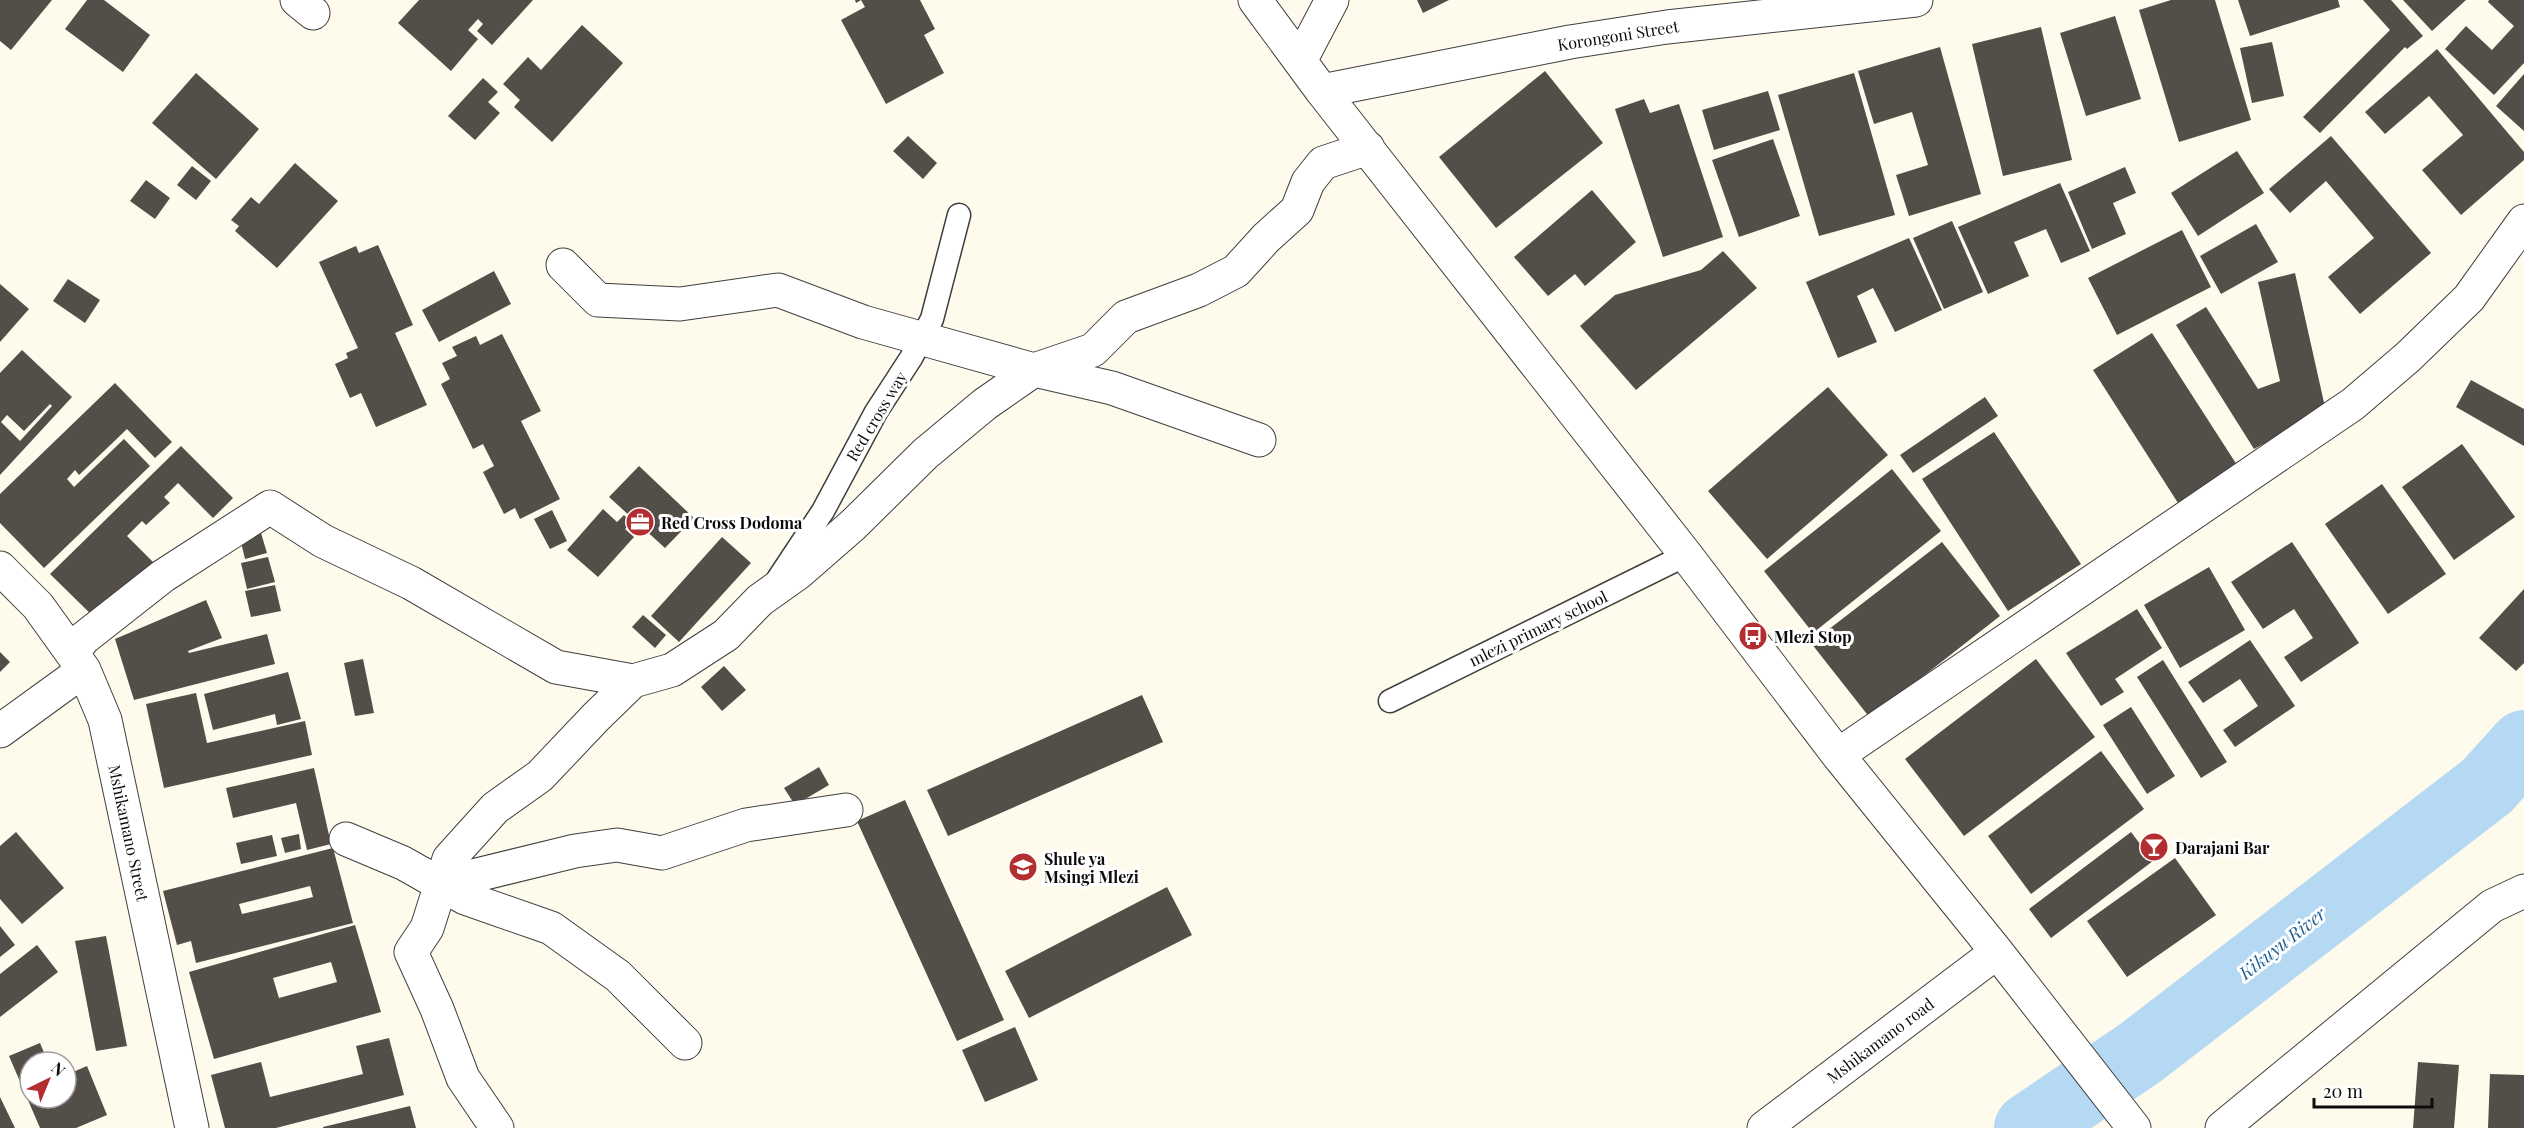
<svg xmlns="http://www.w3.org/2000/svg" width="2524" height="1128" viewBox="0 0 2524 1128" font-family="'Playfair Display',serif">
  <style>
    .lines { fill: none; stroke-linecap: round; stroke-linejoin: round }
    .river { stroke: #b5d9f2; stroke-width: 70 }
    .building { fill: #544e49; fill-rule: evenodd }
    .service-casing { stroke: #3f3f3f; stroke-width: 25 }
    .minor-casing { stroke: #3f3f3f; stroke-width: 35 }
    .service { stroke: #fff; stroke-width: 22 }
    .minor { stroke: #fff; stroke-width: 33 }
    .labels { text-anchor: middle; dominant-baseline: central; stroke-width: 6; stroke-linejoin: round; paint-order: stroke }
    .street-label { font-size: 16px; fill: #0c0c0c; stroke: #fff }
    .poi-label { font-size: 16px; font-weight: bold; fill: #0c0c0c; stroke: #fff; text-anchor: start }
    .water-label { font-size: 18px; font-style: italic; fill: #1e5e95; stroke: #fff }
  </style>
  <rect width="100%" height="100%" fill="#fefbed"/>
  <g class="lines">
    <path class="river" d="M2029,1128l111,-75 347,-267 37,-41"/>
  </g>
  <path class="building" d="M0,0h52l-41,50 -11,-9z
    M87,0h17l46,35 -27,37 -58,-43z
    M419,0h114l-41,45 -15,-14 6,-7 -5,-5 -10,11 10,9 -27,32 -53,-48z
    M855,0h65l15,29 -11,6 20,38 -58,31 -45,-84 24,-13 -4,-7 -5,3z
    M1417,0h32l-26,13z
    M2171,0h44l36,120 -72,22 -40,-132z
    M2238,0h100l2,7 -90,29z
    M2363,0h28l32,36 -16,13 -2,-2 -85,86 -17,-16 87,-87z
    M2403,0h63l-34,31z
    M2489,0h35v63l-30,32 -49,-46 21,-23 26,24 22,-24 -26,-24z
    M2115,16l26,83 -55,17 -26,-83z
    M582,25l41,38 -71,79 -38,-35 6,-7 -17,-16 25,-27 13,13z
    M2041,27l31,133 -69,16 -31,-132z
    M2272,42l12,54 -32,7 -12,-55z
    M1940,47l41,147 -72,22 -13,-41 32,-10 -16,-53 -38,12 -16,-53z
    M2437,49l87,103v8l-63,55 -39,-45 41,-35 -34,-39 -44,38 -20,-22z
    M1545,71l58,72 -107,85 -57,-71z
    M196,73l63,56 -43,50 -64,-56z
    M1854,73l41,142 -76,21 -41,-141z
    M2524,74v57l-28,-25z
    M483,78l15,14 -10,10 12,11 -25,27 -27,-24z
    M1768,91l12,39 -66,20 -12,-40z
    M1644,99l6,14 29,-9 44,133 -60,20 -48,-148z
    M908,136l29,27 -14,16 -30,-28z
    M2331,136l100,117 -71,61 -32,-37 46,-39 -48,-57 -36,32 -21,-24z
    M1773,139l27,77 -61,21 -27,-77z
    M2237,151l27,42 -66,43 -27,-43z
    M295,163l43,38 -61,67 -42,-37 4,-5 -8,-6 20,-23 8,7z
    M192,166l19,15 -15,19 -19,-15z
    M2125,167l11,26 -23,10 13,31 -34,15 -24,-57z
    M146,180l24,18 -15,21 -25,-18z
    M2060,183l30,68 -29,12 -15,-34 -32,13 15,34 -41,18 -30,-67z
    M1592,190l44,52 -51,44 -10,-12 -27,22 -34,-39z
    M1952,221l31,71 -39,17 -31,-71z
    M2256,224l22,38 -57,32 -21,-38z
    M2182,230l29,57 -94,48 -29,-57z
    M1909,238l33,72 -47,22 -22,-44 -16,8 20,46 -39,16 -32,-76z
    M378,245l35,80 -18,8 32,72 -51,22 -15,-34 -11,5 -15,-34 13,-6 -2,-5 12,-5 -39,-86 37,-16 3,7z
    M1723,251l34,37 -121,102 -56,-64 35,-31 86,-25z
    M494,271l17,33 -72,38 -17,-32z
    M2295,273l32,143 -17,3 -56,30 -78,-124 30,-18 52,82 22,-8 -22,-99z
    M68,279l32,21 -15,23 -32,-22z
    M0,284l29,25 -29,33z
    M2152,333l85,132 -59,38 -85,-133z
    M502,334l39,77 -20,10 39,78 -40,20 -5,-11 -11,6 -21,-42 11,-6 -11,-22 -10,5 -32,-65 9,-5 -8,-16 15,-7 -5,-9 24,-11 4,9z
    M22,350l50,47 -72,78v-102zM50,404l2,2 -32,35 -19,-19 6,-7 17,16z
    M2471,380l53,29v37l-68,-39z
    M115,383l57,59 -17,16 -28,-29 -48,46 -4,-5 -8,9 7,8 50,-48 26,27 -106,102 -44,-45v-29z
    M1828,387l60,68 -121,104 -59,-68z
    M1985,397l13,19 -85,57 -13,-18z
    M1994,432l87,132 -73,47 -86,-132z
    M2462,444l53,73 -61,43 -52,-73z
    M181,446l52,52 -20,20 -35,-35 -14,14 6,6 -24,22 -4,-4 -15,15 29,29 -57,57 -49,-48z
    M639,466l55,52 -29,30 -56,-51z
    M1892,469l49,62 -128,102 -49,-62z
    M2382,484l64,90 -58,40 -63,-90z
    M603,509l14,13 7,-7 7,8 -6,6 9,8 -36,40 -31,-27z
    M552,510l15,31 -17,8 -16,-30z
    M261,533l6,20 -22,6 -5,-21z
    M722,537l29,26 -72,79 -28,-26z
    M1942,542l58,74 -130,102 -59,-75z
    M2292,542l67,101 -58,39 -17,-25 29,-19 -19,-29 -31,20 -32,-47z
    M268,557l7,25 -28,7 -6,-26z
    M2209,567l36,63 -65,38 -36,-63z
    M275,585l6,26 -30,6 -6,-26z
    M2524,589v74l-8,8 -37,-33z
    M206,600l16,38 -34,13 1,2 78,-19 8,30 -141,36 -19,-61z
    M2137,609l25,39 -47,31 9,13 -23,14 -35,-53z
    M643,615l23,20 -11,13 -23,-21z
    M2250,640l45,66 -60,41 -12,-17 35,-24 -18,-27 -37,24 -15,-21z
    M0,652l10,10 -10,10z
    M363,659l11,54 -19,3 -11,-53z
    M2036,659l59,78 -131,99 -59,-77z
    M2163,660l64,102 -26,16 -64,-101z
    M724,666l22,24 -24,21 -21,-24z
    M288,672l13,47 -24,6 -2,-11 -62,16 -9,-36z
    M196,693l11,50 98,-22 7,34 -148,33 -18,-84z
    M1142,695l21,47 -215,94 -21,-46z
    M2131,707l44,69 -28,18 -44,-69z
    M2101,751l43,58 -113,85 -43,-58z
    M819,767l10,18 -34,20 -11,-17z
    M314,768l17,76 -24,6 -11,-47 -63,15 -7,-30z
    M905,800l99,220 -47,21 -100,-220z
    M16,832l48,56 -42,36 -22,-25v-53z
    M2131,832l22,29 -102,77 -22,-29z
    M299,834l2,15 -16,4 -4,-15z
    M272,835l5,21 -36,8 -5,-21z
    M333,848l20,75 -157,40 -5,-22 -14,4 -14,-54zM310,886l3,11 -71,17 -3,-10z
    M2175,858l41,57 -89,62 -40,-56z
    M1167,887l25,48 -163,83 -24,-47z
    M355,925l26,87 -167,47 -25,-87zM331,962l6,20 -58,16 -6,-20z
    M0,926l15,19 -15,12z
    M106,936l21,110 -31,5 -21,-110z
    M37,945l21,27 -58,45v-43z
    M1015,1027l23,53 -53,22 -23,-52z
    M389,1038l15,57 -128,33h-51l-14,-53 50,-13 9,35 93,-23 -7,-28z
    M40,1043l8,19h-18v36h36v-23l21,-9 20,49 -31,13h-36l-31,-72z
    M2418,1062l41,3 -5,63h-41z
    M2490,1074l34,1v53h-36z
    M0,1097l15,31h-15z
    M410,1106l6,22h-93v-1z"/>
  <g class="lines">
    <g class="service-casing">
      <path id="service" d="M778,579l45,-68 53,-99 35,-54 21,-39 27,-104
        M1390,701l296,-146"/>
    </g>
    <g class="minor-casing">
      <path id="minor" d="M297,0l16,13
        M1255,0l67,91 364,464 152,200 159,197 137,176
        M1300,61l32,-61
        M1322,91l248,-49 97,-15 249,-27
        M563,265l35,35 82,4 98,-14 85,32 171,48 78,18 147,52
        M0,568l38,38 46,64 21,50 87,408
        M72,653l12,-15 79,-62 107,-69 53,34 88,42 145,84 77,14 39,-11 54,-35 34,-35 38,-27 55,-48 72,-71 60,-50 49,-34 59,-20 33,-33 73,-27 37,-19 30,-33 31,-28 11,-28 15,-19 45,-15
        M0,731l84,-61
        M1838,755l515,-351 55,-47 61,-59 55,-77
        M346,839l57,24 62,35 86,30 67,48 67,67
        M440,884l135,-33 42,-6 45,8 84,-28 100,-15
        M497,1128l-34,-50 -26,-69 -26,-57 16,-24 22,-69 46,-51 45,-32 56,-59 37,-36
        M1764,1128l233,-176
        M2222,1128l270,-222 32,-15"/>
    </g>
    <use href="#service" class="service"/>
    <use href="#minor" class="minor"/>
  </g>
  <defs>
    <g id="office-disc" transform="scale(1.5)"><circle r="9.5" fill="#b32e31" stroke="#fff"/><path d="M-6-3h4V-5.5h4V-3h4V5H-6ZM-1-4.5V-3h2v-1.5ZM-6 0V1H6V0Z" fill="#fff"/></g>
    <g id="bus-disc" transform="scale(1.5)"><circle r="9.5" fill="#b32e31" stroke="#fff"/><path d="M-5-6H5V4H4V6H2V4H-2V6H-4V4H-5ZM-3.5-4V0h7V-4ZM-3.5 1.2v1.5H-2V1.2ZM2 1.2v1.5H3.5V1.2Z" fill="#fff"/></g>
    <g id="bar-disc" transform="scale(1.5)"><circle r="9.5" fill="#b32e31" stroke="#fff"/><path d="M-6-5H6L.8 .8V4.5H3.5V6h-7V4.5H-.8V.8Z" fill="#fff"/></g>
    <g id="school-disc" transform="scale(1.5)"><circle r="9.5" fill="#b32e31" stroke="#fff"/><path d="M0-5L7-2L0 1L-7-2ZM-4 1L0 2.5L4 1V4Q0 6-4 4Z" fill="#fff"/></g>
  </defs>
  <g fill-rule="evenodd">
    <use href="#office-disc" x="640" y="522"/>
    <use href="#bus-disc" x="1753" y="636"/>
    <use href="#bar-disc" x="2154" y="847"/>
    <use href="#school-disc" x="1023" y="867"/>
  </g>
  <g class="labels">
    <g class="street-label">
      <text transform="translate(1618 35) rotate(-9)">Korongoni Street</text>
      <text transform="translate(876 416) rotate(-59)">Red cross way</text>
      <text transform="translate(1538 628) rotate(-26)">mlezi primary school</text>
      <text transform="translate(129 833) rotate(78)">Mshikamano Street</text>
      <text transform="translate(1880 1040) rotate(-37)">Mshikamano road</text>
    </g>
    <g class="poi-label">
      <text x="661" y="522">Red Cross Dodoma</text>
      <text x="1774" y="636">Mlezi Stop</text>
      <text x="2175" y="847">Darajani Bar</text>
      <text x="1044" y="858">Shule ya<tspan x="1044" dy="18">Msingi Mlezi</tspan></text>
    </g>
    <g class="water-label">
      <text transform="translate(2282 943) rotate(-38)">Kikuyu River</text>
    </g>
  </g>
  <g transform="translate(48 1080) rotate(43)"><circle r="28" fill="#ffffff" stroke="#9e9e9e" stroke-width="1.5"/>
  <path d="M0-4.5L10 22L0 15L-10 22Z" fill="#b32e31"/>
  <text y="-9" font-size="16" font-weight="bold" text-anchor="middle" fill="#0c0c0c">N</text>
  </g>
  <path d="M2314 1098v9h118v-9" fill="none" stroke="#0c0c0c" stroke-width="3"/>
  <text x="2323" y="1098" font-size="18" fill="#0c0c0c" stroke="#ffffff" stroke-width="4.5" paint-order="stroke">20 m</text>
</svg>
